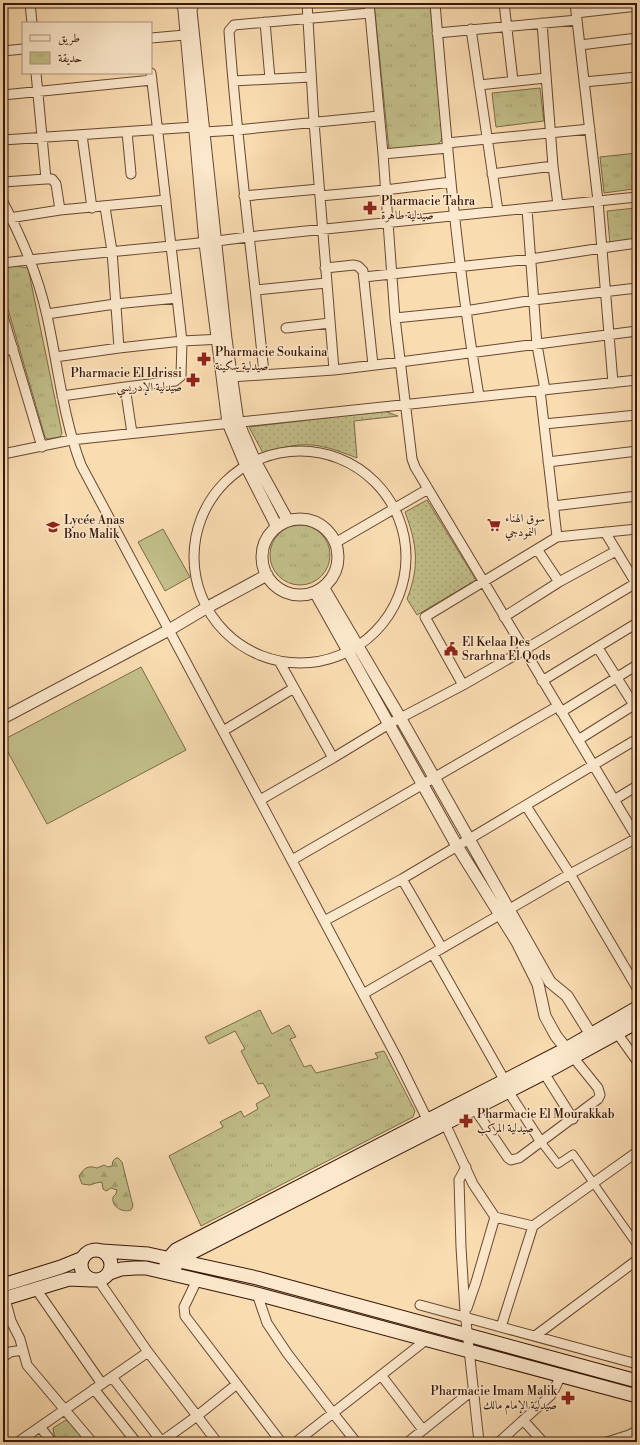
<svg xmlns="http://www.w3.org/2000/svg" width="640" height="1445" viewBox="0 0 640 1445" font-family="'Libre Bodoni',Amiri,serif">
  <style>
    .grass { fill: url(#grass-dots); stroke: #7c6a48 }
    .forest { fill: url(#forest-firs); stroke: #7c6a48 }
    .park { fill: url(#park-tufts); stroke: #7c6a48 }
    .pitch { fill: #c2bf89; stroke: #7c6a48 }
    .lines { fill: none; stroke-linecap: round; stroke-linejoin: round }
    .pedestrian-casing { stroke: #684832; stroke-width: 9 }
    .minor-casing { stroke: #684832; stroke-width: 11 }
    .tertiary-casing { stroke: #684832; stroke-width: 13 }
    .secondary-casing { stroke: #371608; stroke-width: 15 }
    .pedestrian { stroke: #fce8cc; stroke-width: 7 }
    .minor { stroke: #fce8cc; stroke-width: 9 }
    .tertiary { stroke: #fce8cc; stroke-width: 11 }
    .secondary { stroke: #fce8cc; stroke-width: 13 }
    .labels { text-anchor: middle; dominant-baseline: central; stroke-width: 3; stroke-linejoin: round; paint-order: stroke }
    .poi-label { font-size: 12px; fill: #371608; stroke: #fce8cc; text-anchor: start }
  </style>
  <defs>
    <pattern id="grass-dots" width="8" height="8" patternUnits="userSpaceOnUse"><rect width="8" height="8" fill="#c2bf89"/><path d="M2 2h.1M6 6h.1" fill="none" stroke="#a7a375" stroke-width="1.8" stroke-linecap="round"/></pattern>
    <pattern id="forest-firs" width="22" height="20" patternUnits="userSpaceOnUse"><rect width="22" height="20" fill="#c2bf89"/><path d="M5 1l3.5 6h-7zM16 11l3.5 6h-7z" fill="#a7a375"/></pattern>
    <pattern id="park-tufts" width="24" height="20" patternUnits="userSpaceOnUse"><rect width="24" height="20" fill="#c2bf89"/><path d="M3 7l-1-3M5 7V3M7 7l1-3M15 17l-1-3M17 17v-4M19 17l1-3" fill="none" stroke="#a7a375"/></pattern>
  </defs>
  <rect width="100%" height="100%" fill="#fadcb1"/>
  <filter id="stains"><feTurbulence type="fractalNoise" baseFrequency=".005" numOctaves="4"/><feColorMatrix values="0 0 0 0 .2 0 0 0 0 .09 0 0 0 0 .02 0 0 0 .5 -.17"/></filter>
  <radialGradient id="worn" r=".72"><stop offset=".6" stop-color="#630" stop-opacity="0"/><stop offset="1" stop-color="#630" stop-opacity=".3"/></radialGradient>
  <path class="grass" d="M384,411l14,5 -44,5 3,37c-18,-7 -38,-15 -58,-13 -12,1 -24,5 -36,8l-14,-26z
    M427,500l49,80 -59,35 -10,-16c13,-33 10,-55 -2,-87z"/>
  <path class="forest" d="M116,1158h2l4,4 11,44 -2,4c-8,3 -20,-3 -18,-13l3,-3 1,-4 -6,-2 -5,3 -3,-2 -1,-7 -6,1 -6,2 -8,-1 -3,-8c5,-8 9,-11 18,-8l7,-3 4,2 4,-1 1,-5z"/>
  <path class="park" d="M374,3h56l13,131 -2,7 -4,4 -48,5z
    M540,88l4,33 -48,6 -4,-34z
    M637,153v21l-5,1 1,14 -29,4 -4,-36z
    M636,208l1,33 -27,3 -3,-33z
    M15,266l13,2 34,165 -2,4 -13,2 -2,-2 -42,-145v-20l4,-5z
    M270 555a30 30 0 1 1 60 0a30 30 0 1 1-60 0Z
    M260,1010l12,24 17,-9 7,12 -6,2 14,28 7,-2 5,8 62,-15 -3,-5 9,-2 31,60 -2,6 -212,109 -32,-70 54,-29 -3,-5 21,-11 3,6 14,-8 -2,-5 14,-8 -7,-13 -5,1 -17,-33 4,-2 -10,-18 -26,13 -4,-7z
    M66,1420l6,3 14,19h-27l-5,-7 -1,-7z"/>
  <path class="pitch" d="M163,529l27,48 -25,14 -27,-49z
    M141,667l45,83 -139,74 -44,-81v-3z"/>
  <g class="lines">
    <g class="pedestrian-casing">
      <path id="pedestrian" d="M541,1142l17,22 15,-10 64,91"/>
    </g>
    <g class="minor-casing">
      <path id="minor" d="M30,3l2,20
        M307,3l7,119 20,248
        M369,3l14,151 12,164 17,141 3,8 222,371
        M435,3c11,132 22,263 44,393
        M504,3l9,78
        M575,3l23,198 15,182
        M576,13l61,-7
        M265,22l5,57
        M542,23l11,143 5,39
        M471,29l27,182
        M437,33l140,-13
        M151,38l34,-3
        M580,45l57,-7
        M3,51l20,-2
        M36,73l10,106
        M233,81l78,-4
        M584,82l53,-5
        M479,85l67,-7
        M3,95l149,-15
        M127,132l4,42
        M82,135l10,73
        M3,140l191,-13 10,5 33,-2 142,-14
        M447,143l143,-14
        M383,154l65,-6
        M492,174l61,-8
        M3,182l43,-3h6l4,5 4,26
        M244,196l75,-7
        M320,196l65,-6 66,-8
        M3,202c19,36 35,73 44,114 11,50 16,101 34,149l315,591 34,69
        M105,207l7,44 7,97
        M527,209l10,136 8,45
        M3,219l57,-9 106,-10
        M3,263c82,-10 164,-15 245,-26l389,-40
        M325,268l29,-3 4,1 5,5 10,94
        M364,277l167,-18 71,-11 35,-5
        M256,290l70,-7
        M47,314l68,-10 62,-6
        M3,316l39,131
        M395,318l70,-7 69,-11 103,-12
        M286,328l44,-5
        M3,352l10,-4
        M55,357l64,-9 63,-7 41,-2
        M264,374c-11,-114 -27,-228 -35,-343l5,-6 136,-12
        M231,377l103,-7 66,-8 237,-31
        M125,387l7,46
        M540,390l17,147
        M62,396l63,-9 50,-6 6,-5 1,-35 -31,-268
        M544,424l93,-9
        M194 557a106 106 0 1 1 212 0a106 106 0 1 1-212 0Z
        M3,454l68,-14 566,-60
        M548,462l89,-11
        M553,506l84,-10
        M605,532l32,53
        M335,543l93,-54
        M537,549l22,33
        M504,617l55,-35 57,-31
        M598,648l36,57
        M279,661l54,97
        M542,681l95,-58
        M463,685l-38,-68 132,-80 80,-8
        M561,712l76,-47
        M223,731l71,-43
        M578,740l59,-37
        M260,800l73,-42 56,-34 74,-39 61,-35 112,-67
        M614,800l23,-14
        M526,806l44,68 67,114
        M292,860l266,-154
        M402,879l40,69
        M324,921l78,-42 235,-140
        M433,954l72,127
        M363,994l207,-120 67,-36
        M617,1033l20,28
        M544,1073l29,46
        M508,1091l33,51
        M474,1108l34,50 3,2 8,-2 79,-59 2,-4 -2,-7 -25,-31
        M443,1119l30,65 22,33 38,9
        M466,1167l-7,13 2,67 4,65 14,130
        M197,1280l-13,27 1,9 96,126
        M99,1281l49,71 69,90
        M36,1289l66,95
        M257,1294l10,29 20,30 46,60 23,29
        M5,1299l6,22 9,18 7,26 65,77
        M420,1305l217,59
        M467,1308l9,-26 19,-65
        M501,1327l32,-101 104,-74
        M535,1336l102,-76
        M3,1357l7,-5 13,-2
        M381,1375l42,55
        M112,1377l50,65
        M94,1389l42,53
        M523,1420l20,22
        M40,1427l12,15
        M18,1442l130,-90
        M161,1442l36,-26 40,-32
        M296,1442l130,-102
        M408,1442l65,-52
        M499,1442l51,-46 5,-8 6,-13
        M607,1442l22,-7 8,-4"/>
    </g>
    <g class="tertiary-casing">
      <path id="tertiary" d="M182,3l2,7 21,233 23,180 18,43 31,61
        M193,3l-2,8 35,328 12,83 17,39 33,60
        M262 557a38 38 0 1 1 76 0a38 38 0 1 1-76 0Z
        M323,587l78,132 149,263 17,14 28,45
        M315,592l142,254 60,96 21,42 7,32 6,11 5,9 15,19
        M3,718l166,-88 37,-22 61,-33"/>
    </g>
    <g class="secondary-casing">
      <path id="secondary" d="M81 1265a15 15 0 1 1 30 0a15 15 0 1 1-30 0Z
        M102,1251l46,3 109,24 380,103
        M176,1265l2,-4 5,-4 361,-184 93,-51
        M164,1272l4,-13 8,-9 390,-201 71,-41
        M110,1273l11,-4 14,-1h11l26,6 85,20 380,102
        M3,1285l58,-18 22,-9
        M3,1299l66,-20 22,1"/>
    </g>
    <use href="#pedestrian" class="pedestrian"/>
    <use href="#minor" class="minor"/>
    <use href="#tertiary" class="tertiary"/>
    <use href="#secondary" class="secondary"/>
  </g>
  <defs>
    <g id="pharmacy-bare" transform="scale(1.08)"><path d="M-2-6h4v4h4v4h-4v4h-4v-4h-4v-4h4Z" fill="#8f2418" stroke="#fce8cc" stroke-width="2.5" paint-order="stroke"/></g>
    <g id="supermarket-bare" transform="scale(1.08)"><path d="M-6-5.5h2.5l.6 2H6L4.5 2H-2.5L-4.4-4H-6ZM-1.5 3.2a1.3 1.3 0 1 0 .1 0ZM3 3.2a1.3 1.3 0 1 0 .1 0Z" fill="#8f2418" stroke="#fce8cc" stroke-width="2.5" paint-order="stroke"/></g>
    <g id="university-bare" transform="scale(1.08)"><path d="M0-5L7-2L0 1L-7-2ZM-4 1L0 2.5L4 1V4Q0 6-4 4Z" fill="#8f2418" stroke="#fce8cc" stroke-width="2.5" paint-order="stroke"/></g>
    <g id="civic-bare" transform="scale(1.08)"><path d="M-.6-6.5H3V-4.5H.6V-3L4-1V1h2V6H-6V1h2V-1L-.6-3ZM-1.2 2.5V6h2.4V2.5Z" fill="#8f2418" stroke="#fce8cc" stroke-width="2.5" paint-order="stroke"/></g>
  </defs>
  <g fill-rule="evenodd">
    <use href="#pharmacy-bare" x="370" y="208"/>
    <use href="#pharmacy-bare" x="204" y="359"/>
    <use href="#pharmacy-bare" x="193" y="380"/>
    <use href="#supermarket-bare" x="494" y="525"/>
    <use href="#university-bare" x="53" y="527"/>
    <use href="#civic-bare" x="451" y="649"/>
    <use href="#pharmacy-bare" x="466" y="1121"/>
    <use href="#pharmacy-bare" x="568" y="1398"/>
  </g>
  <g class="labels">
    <g class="poi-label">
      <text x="381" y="201">Pharmacie Tahra<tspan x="381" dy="14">صيدلية طاهرة</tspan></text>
      <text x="215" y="352">Pharmacie Soukaina<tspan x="215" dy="14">صيدلية سكينة</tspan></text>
      <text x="182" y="373" text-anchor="end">Pharmacie El Idrissi<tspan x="182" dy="14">صيدلية الإدريسي</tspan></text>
      <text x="505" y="518">سوق الهناء<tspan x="505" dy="14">النمودجي</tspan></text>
      <text x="64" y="520">Lycée Anas<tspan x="64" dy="14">Bno Malik</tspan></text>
      <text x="462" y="642">El Kelaa Des<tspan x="462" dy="14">Srarhna El Qods</tspan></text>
      <text x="477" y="1114">Pharmacie El Mourakkab<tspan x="477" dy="14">صيدلية المركب</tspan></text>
      <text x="557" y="1391" text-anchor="end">Pharmacie Imam Malik<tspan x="557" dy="14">صيدلية الإمام مالك</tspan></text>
    </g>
  </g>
  <rect width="640" height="1445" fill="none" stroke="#fadcb1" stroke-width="16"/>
  <rect x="4" y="4" width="632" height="1437" fill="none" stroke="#371608" stroke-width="2"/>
  <rect x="8" y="8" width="624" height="1429" fill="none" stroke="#371608"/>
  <rect x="22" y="22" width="130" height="52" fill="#fce8cc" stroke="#ad947e"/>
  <rect x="30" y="35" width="20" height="6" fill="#fce8cc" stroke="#ad947e"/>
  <text x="58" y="42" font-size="12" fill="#371608">طريق</text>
  <rect x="30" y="52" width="20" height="12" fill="url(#park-tufts)" stroke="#ad947e"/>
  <text x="58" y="62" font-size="12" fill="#371608">حديقة</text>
  <rect width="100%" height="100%" filter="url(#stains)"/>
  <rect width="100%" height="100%" fill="url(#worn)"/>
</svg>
